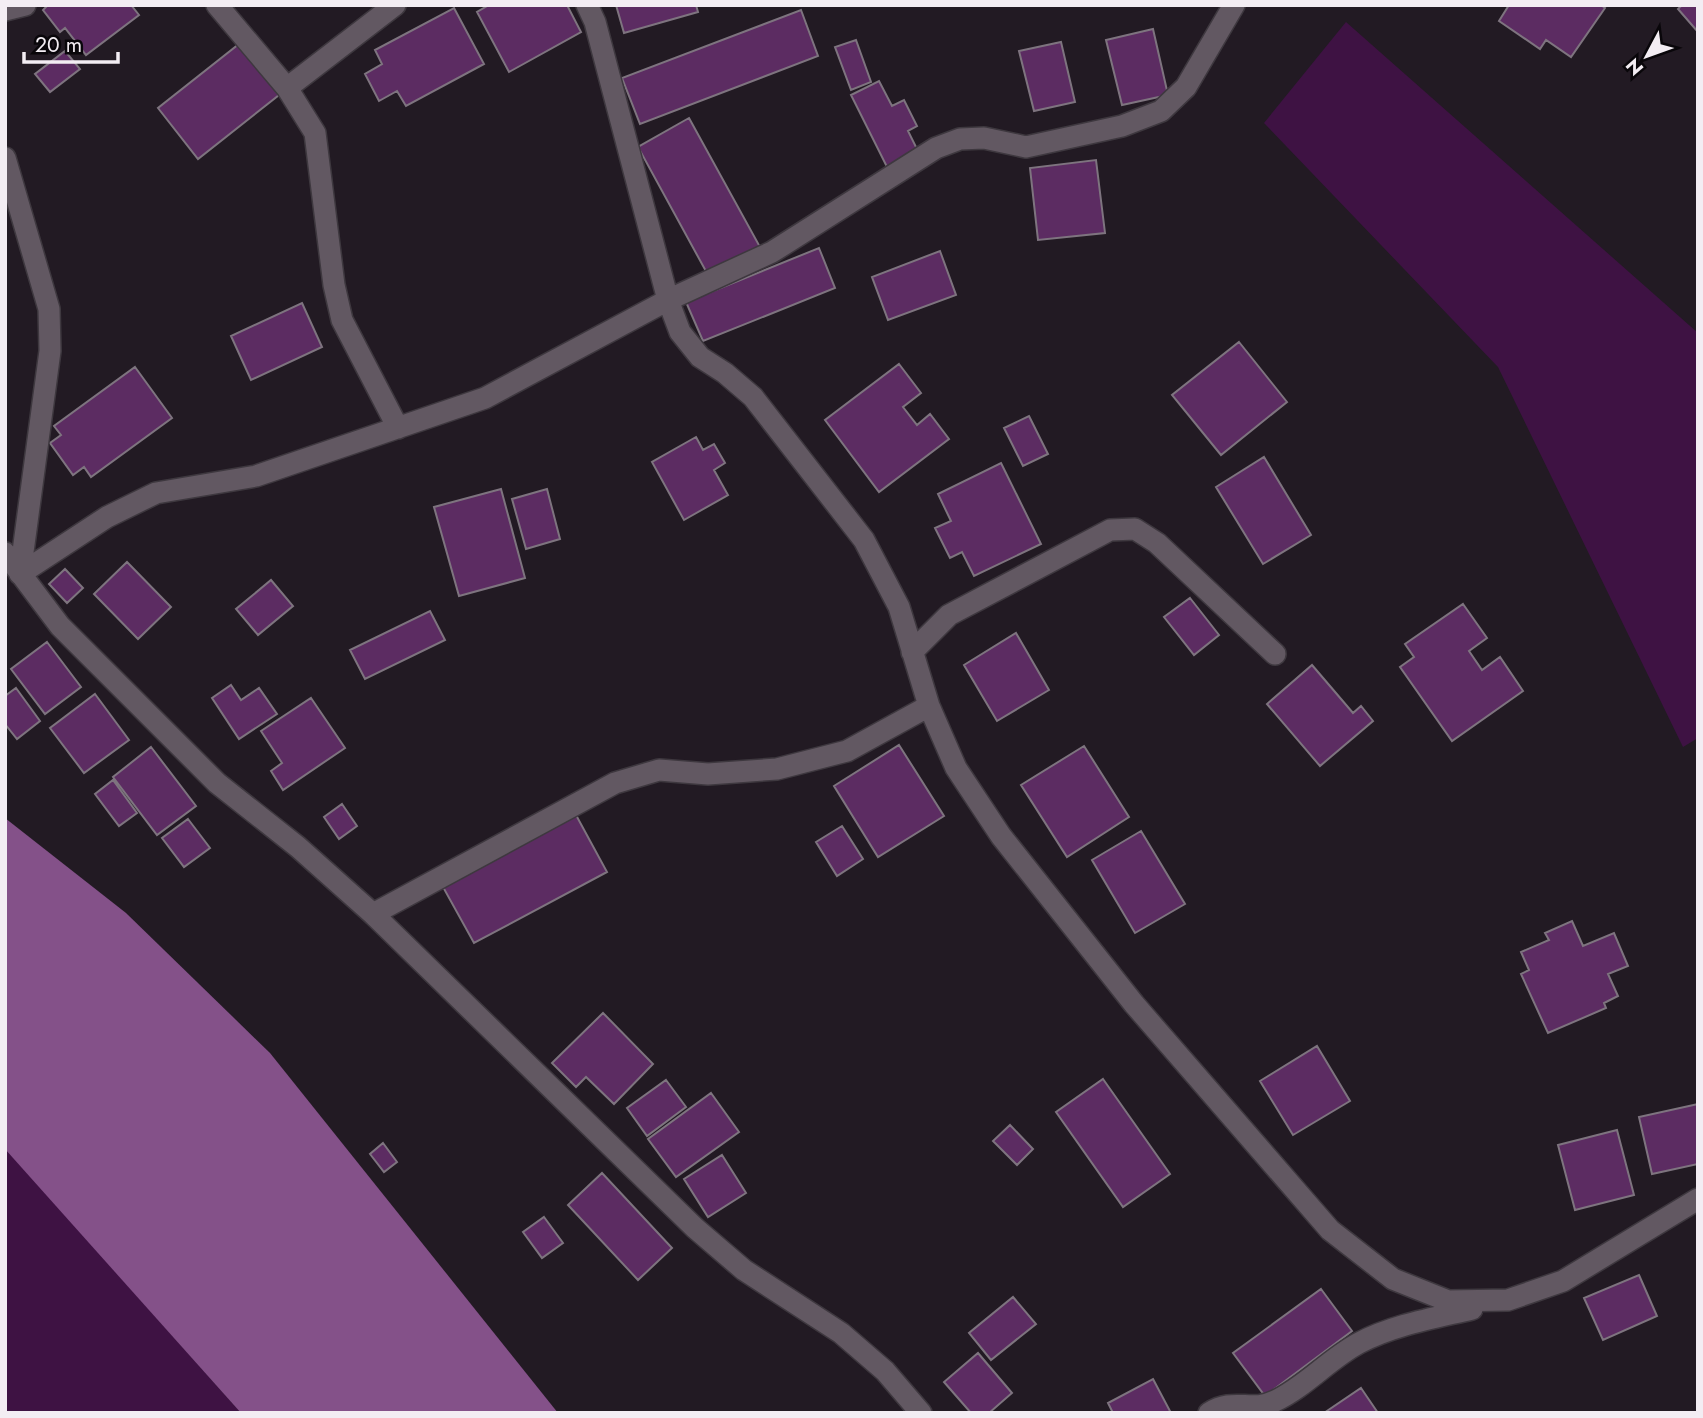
<svg xmlns="http://www.w3.org/2000/svg" width="1703" height="1418" viewBox="0 0 1703 1418" font-family="Jost,sans-serif">
  <style>
    .green { fill: #3e1243 }
    .water { fill: #845189 }
    .building { fill: #5c2c62; stroke: #7e747f; stroke-width: 2 }
    .lines { fill: none; stroke-linecap: round; stroke-linejoin: round }
    .street-casing { stroke: #3e383f; stroke-width: 24 }
    .street { stroke: #625862; stroke-width: 21 }
  </style>
  <rect width="100%" height="100%" fill="#221a23"/>
  <path class="green" d="M1346,22l352,311v405l-15,9 -185,-380 -234,-244z
    M5,1149l3,2 233,262h-236z"/>
  <path class="water" d="M5,818l121,95 144,140 288,360h-317l-236,-264z"/>
  <path class="building" d="M48,5h83l8,10 -53,40 -21,-27 -5,4 -17,-22z
    M489,5h78l14,27 -72,40 -32,-60z
    M616,5h80l2,7 -74,21z
    M1509,5h92l4,3 -34,49 -25,-17 -6,9 -41,-28z
    M1682,5h16v27l-20,-23z
    M454,8l30,56 -78,42 -9,-15 -18,10 -14,-27 17,-10 -7,-14z
    M801,10l17,46 -178,68 -18,-46z
    M1153,29l15,66 -46,10 -16,-65z
    M856,40l15,42 -20,8 -16,-43z
    M1061,42l14,60 -41,9 -15,-60z
    M239,44l40,51 -81,64 -40,-51z
    M65,51l15,18 -30,23 -15,-18z
    M879,81l13,25 12,-6 13,26 -9,5 10,20 -31,16 -36,-72z
    M689,118l71,129 -52,28 -70,-128z
    M1096,160l9,73 -67,7 -8,-72z
    M819,248l16,40 -132,53 -17,-39z
    M940,251l16,44 -68,25 -16,-43z
    M302,303l20,44 -71,33 -20,-44z
    M1239,342l48,60 -66,53 -49,-60z
    M899,364l22,29 -18,14 14,18 13,-11 19,25 -70,53 -54,-72z
    M135,367l37,51 -81,59 -7,-10 -11,8 -23,-32 11,-8 -7,-9z
    M1029,416l19,38 -25,12 -19,-38z
    M696,437l7,13 11,-6 11,19 -11,7 14,25 -44,25 -32,-58z
    M1264,457l47,78 -48,29 -47,-77z
    M1001,463l40,81 -67,32 -12,-24 -12,6 -15,-30 16,-7 -13,-27z
    M501,489l24,89 -66,18 -25,-89z
    M547,489l13,50 -34,10 -14,-50z
    M127,562l44,45 -33,32 -44,-45z
    M65,569l18,19 -16,15 -18,-19z
    M271,580l22,26 -35,29 -22,-26z
    M1190,598l29,37 -25,20 -30,-38z
    M1463,604l24,34 -18,13 13,19 18,-13 23,34 -71,50 -52,-74 14,-10 -9,-13z
    M430,611l15,29 -80,39 -15,-29z
    M1016,633l33,57 -52,31 -33,-56z
    M47,642l34,45 -36,27 -34,-45z
    M1312,665l41,48 8,-7 12,15 -53,45 -53,-62z
    M231,685l10,15 18,-12 18,26 -38,25 -27,-41z
    M16,688l24,33 -23,18 -12,-15v-28z
    M95,694l34,46 -45,33 -34,-45z
    M311,698l34,50 -62,42 -12,-19 11,-8 -21,-32z
    M899,745l45,71 -66,41 -44,-71z
    M1084,746l45,71 -62,40 -46,-72z
    M151,747l45,59 -39,29 -44,-58z
    M113,780l24,33 -18,13 -24,-32z
    M342,804l15,22 -18,13 -15,-22z
    M576,815l31,57 -133,71 -31,-56z
    M188,819l22,29 -26,19 -22,-29z
    M842,826l21,33 -26,17 -21,-34z
    M1141,831l44,73 -50,29 -43,-73z
    M1572,921l11,25 31,-13 14,33 -20,8 10,22 -14,7 2,5 -58,25 -27,-59 8,-4 -8,-18 28,-12 -4,-7z
    M603,1013l50,51 -39,40 -28,-27 -10,10 -24,-24z
    M1317,1046l33,55 -57,34 -33,-54z
    M1103,1079l67,95 -47,33 -67,-95z
    M666,1080l20,27 -39,29 -20,-28z
    M711,1093l28,39 -63,45 -28,-38z
    M1698,1104v60l-46,10 -13,-57z
    M1010,1125l23,24 -16,16 -24,-24z
    M1617,1130l17,65 -59,15 -17,-65z
    M383,1143l14,19 -13,10 -14,-18z
    M722,1155l24,38 -38,24 -24,-38z
    M602,1173l70,75 -34,32 -70,-75z
    M544,1217l19,26 -21,15 -19,-26z
    M1639,1275l18,41 -54,24 -19,-42z
    M1321,1289l31,42 -87,65 -32,-43z
    M1013,1297l23,27 -45,36 -22,-27z
    M978,1353l34,40 -23,20h-18l-27,-31z
    M1153,1379l18,34h-58l-5,-10z
    M1361,1388l17,25h-54z"/>
  <g class="lines">
    <g class="street-casing">
      <path id="street" d="M217,5l70,83 28,45 19,152 8,35 56,108
        M587,5l8,17 73,278 12,32 20,25 25,16 28,24 111,143 35,67 30,99 27,62 45,68 133,168 196,226 63,49 55,22 60,-1 55,-19 135,-82
        M5,10l20,-5
        M287,88l108,-83
        M5,158l44,151 1,42 -30,223
        M5,553l55,73 157,157 81,64 75,67 322,314 49,42 97,63 44,38 36,42
        M20,574l87,-57 49,-24 100,-17 229,-78 183,-98 104,-48 164,-104 24,-9 24,-1 42,9 96,-21 39,-15 25,-24 48,-82
        M912,652l37,-37 161,-85 25,-1 22,14 118,111
        M373,914l242,-131 44,-13 49,4 69,-5 70,-18 82,-45
        M1209,1413c25,-16 42,0 66,-12 30,-14 54,-42 84,-58 34,-18 75,-25 113,-34"/>
    </g>
    <use href="#street" class="street"/>
  </g>
  <rect width="1703" height="1418" fill="none" stroke="#f3edf3" stroke-width="14"/>
  <g transform="translate(1647 56) rotate(229)" stroke="#09060a" stroke-width="5" paint-order="stroke">
  <path d="M0-5L12 26L0 18L-12 26Z" fill="#f3edf3"/>
  <text y="-10" font-size="19" font-weight="bold" text-anchor="middle" fill="#f3edf3">N</text>
  </g>
  <path d="M24 52v10h94v-10" fill="none" stroke="#f3edf3" stroke-width="3.5"/>
  <text x="35" y="52" font-size="21" fill="#f3edf3" stroke="#09060a" stroke-width="5" paint-order="stroke">20 m</text>
</svg>
